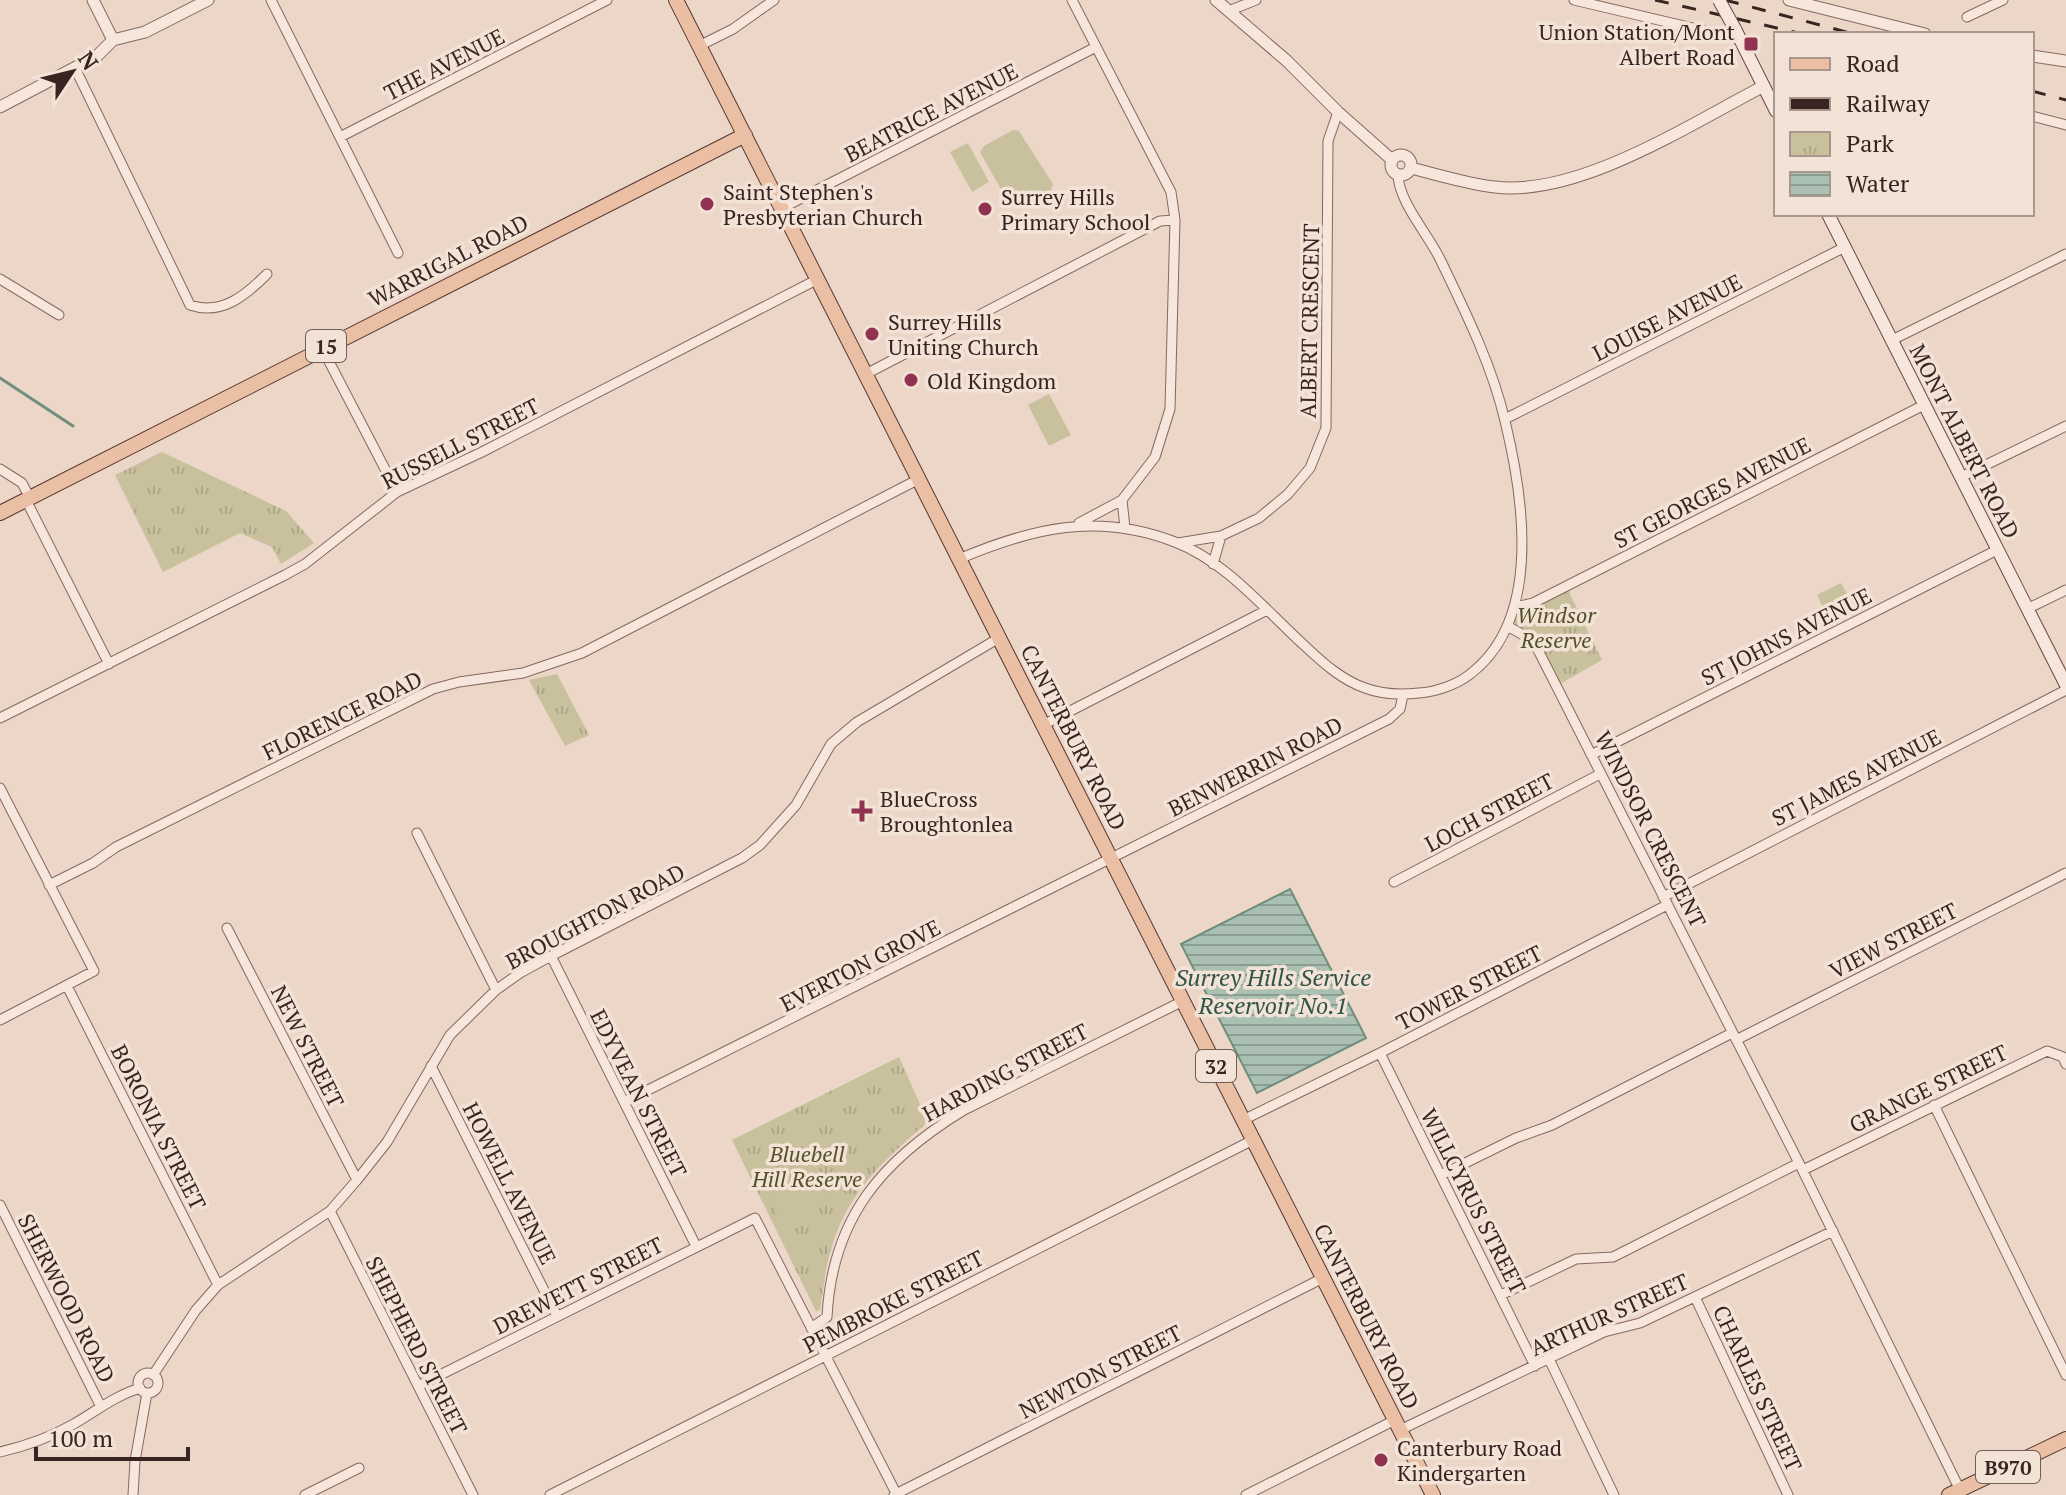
<svg xmlns="http://www.w3.org/2000/svg" width="2066" height="1495" viewBox="0 0 2066 1495" font-family="'PT Serif',serif">
  <style>
    .park { fill: url(#park-tufts) }
    .pitch { fill: #c9c19d }
    .water { fill: url(#water-rules); stroke: #708e7d; stroke-width: 2 }
    .lines { fill: none; stroke-linecap: round; stroke-linejoin: round }
    .stream { stroke: #708e7d; stroke-width: 3 }
    .minor-casing { stroke: #86685f; stroke-width: 11 }
    .tertiary-casing { stroke: #86685f; stroke-width: 13 }
    .secondary-casing { stroke: #684942; stroke-width: 14 }
    .primary-casing { stroke: #553832; stroke-width: 16 }
    .minor { stroke: #f7e6db; stroke-width: 9 }
    .tertiary { stroke: #f7e6db; stroke-width: 11 }
    .secondary { stroke: #f7e6db; stroke-width: 12 }
    .primary { stroke: #ebbfa4; stroke-width: 14 }
    .rail { stroke: #382521; stroke-width: 3; stroke-dasharray: 14 14; stroke-linecap: butt }
    .secondary-bridge-casing { stroke: #684942; stroke-width: 14; stroke-linecap: butt }
    .secondary-bridge { stroke: #f7e6db; stroke-width: 12 }
    .poi-dot { fill: #913350; stroke: #f3e3d7; stroke-width: 3 }
    .labels { text-anchor: middle; dominant-baseline: central; stroke-width: 7; stroke-linejoin: round; paint-order: stroke }
    .shield { fill: #f3e3d7; stroke: #705e58; stroke-width: 2 }
    .shield-label { font-size: 20px; font-weight: bold; fill: #382521 }
    .poi-label { font-size: 22px; fill: #382521; stroke: #f3e3d7; text-anchor: start }
    .street-label { font-size: 22px; fill: #382521; stroke: #f3e3d7 }
    .park-label { font-size: 22px; font-style: italic; fill: #535129; stroke: #f3e3d7 }
    .water-label { font-size: 24px; font-style: italic; fill: #315649; stroke: #f3e3d7 }
  </style>
  <defs>
    <pattern id="park-tufts" width="24" height="20" patternUnits="userSpaceOnUse" patternTransform="scale(2)"><rect width="24" height="20" fill="#c9c19d"/><path d="M3 7l-1-3M5 7V3M7 7l1-3M15 17l-1-3M17 17v-4M19 17l1-3" fill="none" stroke="#ada687"/></pattern>
    <pattern id="water-rules" width="6" height="5" patternUnits="userSpaceOnUse" patternTransform="scale(2)"><rect width="6" height="5" fill="#a9c0b2"/><path d="M0 2.5h6" fill="none" stroke="#8b9c90"/></pattern>
  </defs>
  <rect width="100%" height="100%" fill="#ebd6c8"/>
  <path class="park" d="M162,452l124,59 28,32 -33,21 -9,-17 -32,-14 -77,39 -48,-97z
    M1841,583l14,26 -25,12 -13,-26z
    M1567,588l35,72 -44,25 -17,-34 -30,-25 7,-17z
    M557,674l32,61 -24,11 -36,-66z
    M899,1057l29,65c-40,34 -79,69 -95,121 -8,22 -9,45 -13,67l-4,1 -84,-171z"/>
  <path class="pitch" d="M1013,130l6,1 34,53 -2,7 -29,13 -15,-4 -27,-48 4,-6z
    M968,143l21,39 -17,10 -22,-40z
    M1049,394l22,41 -22,11 -21,-41z
    M809,1159l18,38 -46,23 -19,-39z"/>
  <path class="water" d="M1290,889l76,149 -109,55 -76,-149z"/>
  <g class="lines">
    <path class="stream" d="M0,378l73,48"/>
    <g class="minor-casing">
      <path id="minor" d="M271,0l127,253
        M1072,0l99,192 4,28 -5,189 -15,48 -33,43 -43,23
        M1574,0l165,39
        M1231,10l25,-10
        M1967,17l36,-17
        M699,46l34,-17 41,-29
        M75,68l115,237c32,11 56,-10 77,-31
        M2032,116l34,9
        M340,137l267,-137
        M782,208l314,-161
        M0,279l59,36
        M1892,340l174,-86
        M322,348l75,144
        M866,374l294,-153 15,-1
        M1505,419l340,-172
        M0,469l22,14 8,15
        M1961,477l105,-51
        M26,500l83,164
        M1122,500l3,28
        M1178,543l43,-7 38,-18 29,-24 22,-26 16,-40 2,-287 10,-29
        M959,559c73,-31 138,-47 216,-17 52,20 90,68 131,105 17,16 36,33 59,41 16,6 37,7 54,5 16,-1 37,-8 50,-18 73,-54 55,-176 36,-254 -13,-56 -40,-110 -65,-162 -12,-25 -42,-58 -42,-85
        M1213,564l8,-28
        M1515,607l18,-4 391,-198
        M2027,609l39,-19
        M1509,627l18,10 11,13 261,513 161,327
        M0,718l285,-143 20,-11 92,-72 85,-40 336,-173
        M1043,725l224,-115
        M1591,755l406,-205
        M0,788l94,183 -94,49
        M417,833l79,157
        M1394,882l206,-108
        M49,885l44,-22 23,-16 317,-158 26,-7 64,-9 59,-20 337,-174
        M1663,897l403,-207
        M227,928l130,252
        M551,956l145,290
        M67,986l151,299
        M1736,1040l330,-167
        M1380,1053l155,313
        M431,1066l126,250
        M624,1102l765,-383 11,-10 3,-14
        M1934,1105l132,270
        M1243,1120l137,-67 287,-148
        M1803,1170l244,-119 16,6 3,7
        M1441,1175l75,-37 36,-13 180,-92
        M0,1205l101,202
        M330,1211l143,284
        M1501,1295l75,-36 37,-2 186,-94
        M1695,1297l93,198
        M811,1328l16,-11c5,-99 55,-157 137,-207l219,-109
        M1549,1359l65,136
        M138 1383a10 10 0 1 1 20 0a10 10 0 1 1-20 0Z
        M153,1375l43,-65 22,-25 112,-74 27,-31 30,-38 63,-107 46,-45 24,-17 31,-17 191,-98 18,-13 36,-40 35,-61 26,-22 142,-84
        M418,1386l337,-168 142,277
        M1400,1430l204,-98 36,-9 193,-92
        M0,1452c26,-6 49,-14 72,-27 23,-13 42,-29 68,-37
        M133,1495l2,-34 12,-68
        M305,1495l54,-27
        M550,1495l703,-355
        M894,1495l429,-217
        M1246,1495l149,-75"/>
    </g>
    <g class="tertiary-casing">
      <path id="tertiary" d="M93,0l20,40
        M1216,0l71,61 51,51 53,47
        M1789,0l136,34
        M2032,56l34,5
        M0,107l97,-51 16,-16 32,-8 63,-32
        M1391 165a10 10 0 1 1 20 0a10 10 0 1 1-20 0Z
        M1411,168c28,7 56,16 84,19 84,10 195,-63 269,-101"/>
    </g>
    <g class="secondary-casing">
      <path id="secondary" d="M1735,29l41,82
        M1828,214l238,471"/>
    </g>
    <g class="primary-casing">
      <path id="primary" d="M676,0l757,1495
        M0,513l745,-378
        M1949,1495l117,-56"/>
    </g>
    <use href="#minor" class="minor"/>
    <use href="#tertiary" class="tertiary"/>
    <use href="#secondary" class="secondary"/>
    <use href="#primary" class="primary"/>
    <path class="rail" d="M1655,0l148,34
      M1725,0l129,34
      M2032,91l34,9"/>
    <g class="secondary-bridge-casing">
      <path id="secondary-bridge" d="M1719,0l16,29"/>
    </g>
    <use href="#secondary-bridge" class="secondary-bridge"/>
  </g>
  <g class="poi-dot">
    <rect x="1743" y="36" width="16" height="16" rx="4"/>
    <circle cx="707" cy="204" r="8"/>
    <circle cx="985" cy="209" r="8"/>
    <circle cx="872" cy="334" r="8"/>
    <circle cx="911" cy="380" r="8"/>
    <path d="M858 799h8v8h8v8h-8v8h-8v-8h-8v-8h8z"/>
    <circle cx="1381" cy="1460" r="8"/>
  </g>
  <g class="labels">
    <g class="shield">
      <rect x="306" y="330" width="40" height="32" rx="6"/>
      <rect x="1196" y="1050" width="40" height="32" rx="6"/>
      <rect x="1976" y="1451" width="64" height="32" rx="6"/>
    </g>
    <g class="shield-label">
      <text x="326" y="346">15</text>
      <text x="1216" y="1066">32</text>
      <text x="2008" y="1467">B970</text>
    </g>
    <g class="poi-label">
      <text x="1735" y="31" text-anchor="end">Union Station/Mont<tspan x="1735" dy="25">Albert Road</tspan></text>
      <text x="723" y="191">Saint Stephen's<tspan x="723" dy="25">Presbyterian Church</tspan></text>
      <text x="1001" y="196">Surrey Hills<tspan x="1001" dy="25">Primary School</tspan></text>
      <text x="888" y="321">Surrey Hills<tspan x="888" dy="25">Uniting Church</tspan></text>
      <text x="927" y="380">Old Kingdom</text>
      <text x="880" y="798">BlueCross<tspan x="880" dy="25">Broughtonlea</tspan></text>
      <text x="1397" y="1447">Canterbury Road<tspan x="1397" dy="25">Kindergarten</tspan></text>
    </g>
    <g class="street-label">
      <text transform="translate(444 64) rotate(-27)">THE AVENUE</text>
      <text transform="translate(931 112) rotate(-27)">BEATRICE AVENUE</text>
      <text transform="translate(448 260) rotate(-27)">WARRIGAL ROAD</text>
      <text transform="translate(1667 317) rotate(-27)">LOUISE AVENUE</text>
      <text transform="translate(1309 321) rotate(-89)">ALBERT CRESCENT</text>
      <text transform="translate(1965 441) rotate(63)">MONT ALBERT ROAD</text>
      <text transform="translate(460 443) rotate(-27)">RUSSELL STREET</text>
      <text transform="translate(1712 492) rotate(-27)">ST GEORGES AVENUE</text>
      <text transform="translate(1786 636) rotate(-27)">ST JOHNS AVENUE</text>
      <text transform="translate(342 715) rotate(-26)">FLORENCE ROAD</text>
      <text transform="translate(1074 737) rotate(63)">CANTERBURY ROAD</text>
      <text transform="translate(1255 766) rotate(-27)">BENWERRIN ROAD</text>
      <text transform="translate(1856 777) rotate(-27)">ST JAMES AVENUE</text>
      <text transform="translate(1489 812) rotate(-28)">LOCH STREET</text>
      <text transform="translate(1651 829) rotate(63)">WINDSOR CRESCENT</text>
      <text transform="translate(595 916) rotate(-28)">BROUGHTON ROAD</text>
      <text transform="translate(1893 940) rotate(-27)">VIEW STREET</text>
      <text transform="translate(860 965) rotate(-27)">EVERTON GROVE</text>
      <text transform="translate(1469 987) rotate(-27)">TOWER STREET</text>
      <text transform="translate(308 1046) rotate(63)">NEW STREET</text>
      <text transform="translate(1005 1072) rotate(-28)">HARDING STREET</text>
      <text transform="translate(1928 1088) rotate(-26)">GRANGE STREET</text>
      <text transform="translate(639 1093) rotate(63)">EDYVEAN STREET</text>
      <text transform="translate(159 1127) rotate(63)">BORONIA STREET</text>
      <text transform="translate(510 1183) rotate(63)">HOWELL AVENUE</text>
      <text transform="translate(1474 1201) rotate(63)">WILLCYRUS STREET</text>
      <text transform="translate(578 1285) rotate(-27)">DREWETT STREET</text>
      <text transform="translate(67 1298) rotate(63)">SHERWOOD ROAD</text>
      <text transform="translate(893 1301) rotate(-27)">PEMBROKE STREET</text>
      <text transform="translate(1609 1314) rotate(-24)">ARTHUR STREET</text>
      <text transform="translate(1367 1316) rotate(63)">CANTERBURY ROAD</text>
      <text transform="translate(417 1345) rotate(63)">SHEPHERD STREET</text>
      <text transform="translate(1100 1371) rotate(-27)">NEWTON STREET</text>
      <text transform="translate(1758 1388) rotate(65)">CHARLES STREET</text>
    </g>
    <g class="park-label">
      <text x="1556" y="614">Windsor<tspan x="1556" dy="25">Reserve</tspan></text>
      <text x="807" y="1153">Bluebell<tspan x="807" dy="25">Hill Reserve</tspan></text>
    </g>
    <g class="water-label">
      <text x="1273" y="977">Surrey Hills Service<tspan x="1273" dy="28">Reservoir No.1</tspan></text>
    </g>
  </g>
  <rect x="1774" y="32" width="260" height="184" fill="#f3e3d7" stroke="#a8978e" stroke-width="2"/>
  <rect x="1790" y="58" width="40" height="12" fill="#ebbfa4" stroke="#a8978e" stroke-width="2"/>
  <text x="1846" y="72" font-size="24" fill="#382521">Road</text>
  <rect x="1790" y="98" width="40" height="12" fill="#382521" stroke="#a8978e" stroke-width="2"/>
  <text x="1846" y="112" font-size="24" fill="#382521">Railway</text>
  <rect x="1790" y="132" width="40" height="24" fill="url(#park-tufts)" stroke="#a8978e" stroke-width="2"/>
  <text x="1846" y="152" font-size="24" fill="#382521">Park</text>
  <rect x="1790" y="172" width="40" height="24" fill="url(#water-rules)" stroke="#a8978e" stroke-width="2"/>
  <text x="1846" y="192" font-size="24" fill="#382521">Water</text>
  <g transform="translate(72 72) rotate(55)" stroke="#f3e3d7" stroke-width="6" paint-order="stroke">
  <path d="M0-6L14 30L0 20L-14 30Z" fill="#382521"/>
  <text y="-12" font-size="22" font-weight="bold" text-anchor="middle" fill="#382521">N</text>
  </g>
  <path d="M36 1447v12h152v-12" fill="none" stroke="#382521" stroke-width="4"/>
  <text x="48" y="1447" font-size="24" fill="#382521" stroke="#f3e3d7" stroke-width="6" paint-order="stroke">100 m</text>
</svg>
